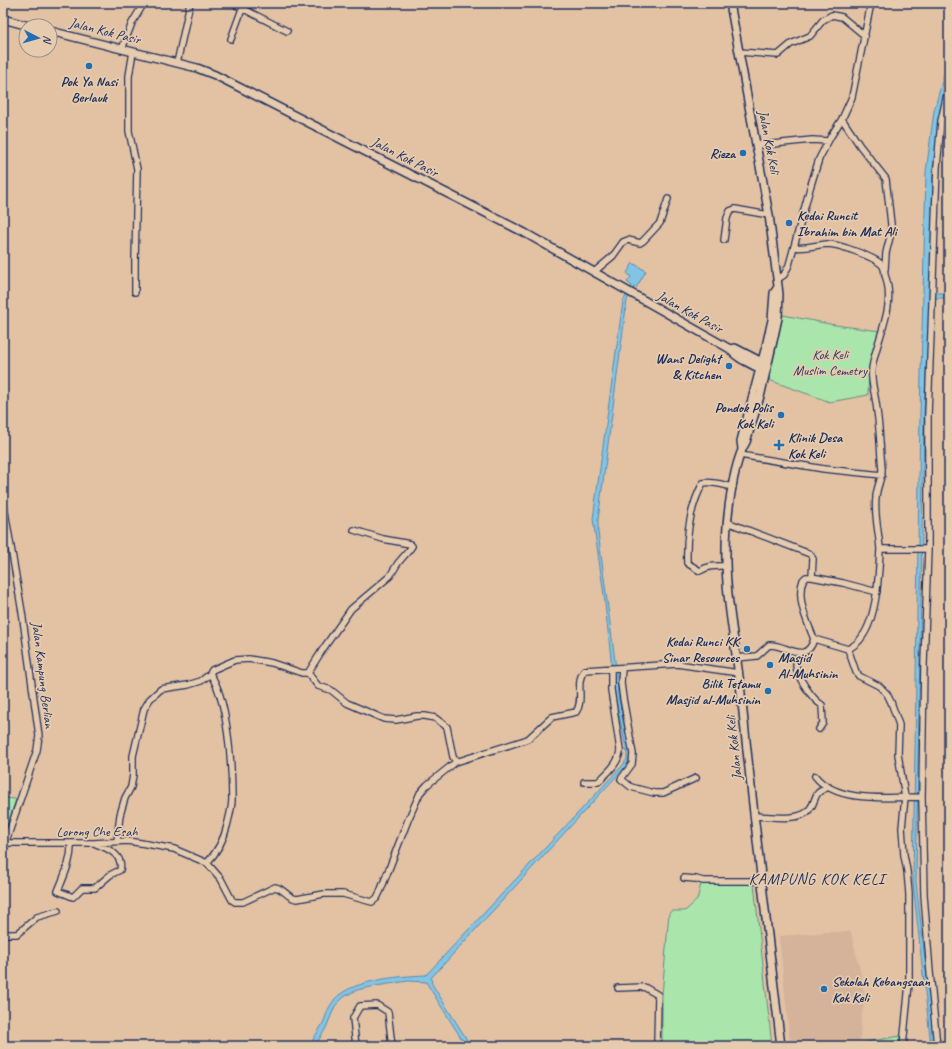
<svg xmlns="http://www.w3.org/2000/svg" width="952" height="1049" viewBox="0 0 952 1049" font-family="Caveat,sans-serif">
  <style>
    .built { fill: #d4b39a }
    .green { fill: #aae5ab; stroke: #628a84 }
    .water { fill: #82c4e3; stroke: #5988ae }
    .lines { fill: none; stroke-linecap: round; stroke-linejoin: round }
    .minor-casing { stroke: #1b2f5e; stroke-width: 8 }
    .tertiary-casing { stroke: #1b2f5e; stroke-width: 10 }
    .minor { stroke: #e7cbae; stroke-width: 5.5 }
    .tertiary { stroke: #e7cbae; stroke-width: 7 }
    .poi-dot { fill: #1f6fb2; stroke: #e7cbae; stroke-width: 1.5 }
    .labels { text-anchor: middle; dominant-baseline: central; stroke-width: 3.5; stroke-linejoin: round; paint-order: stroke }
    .street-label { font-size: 14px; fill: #1b2f5e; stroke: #e7cbae }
    .poi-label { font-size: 14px; font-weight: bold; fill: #1b2f5e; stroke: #e7cbae; text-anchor: end }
    .park-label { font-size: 14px; fill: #294166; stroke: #e7cbae }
    .quarter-label { font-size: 16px; letter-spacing: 1px; fill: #1b2f5e; stroke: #e7cbae }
  </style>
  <rect width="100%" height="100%" fill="#e3c2a4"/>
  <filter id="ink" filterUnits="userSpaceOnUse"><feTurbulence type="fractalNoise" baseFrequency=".025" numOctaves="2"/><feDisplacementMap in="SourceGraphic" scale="8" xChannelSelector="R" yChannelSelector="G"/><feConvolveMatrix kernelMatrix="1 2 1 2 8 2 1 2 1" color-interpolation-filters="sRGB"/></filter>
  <g filter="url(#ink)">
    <path class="built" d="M827,932h24l11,46 3,21 -4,20 -1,23 -70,1 -11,-107z"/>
    <path class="green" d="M783,315l52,10 45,6 -11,35 -1,29 -38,7 -61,-22z
      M3,798l13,1 -13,39z
      M701,884h53l18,162h-110v-51l7,-82 3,-2h13l12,-11z
      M900,1036l-1,10h-44v-2z"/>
    <path class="water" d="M949,55v24l-9,30 -7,59 -3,125h19v5h-19l-6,116 -8,468 19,164h-4l-18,-163 7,-469 6,-242 8,-61z
      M633,263l13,8 -10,17 -2,-1 -7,13 -29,220v12l19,144 1,19 12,59 -1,7 -4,6 -194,211 1,6 39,62h-5l-40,-64 -18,-1 -32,5 -19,4 -12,6 -10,10 -9,22 -11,18h-6c4,-7 9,-14 13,-21 4,-7 5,-16 10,-22 13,-23 69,-27 94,-28l197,-210 4,-6v-5l-12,-59 -11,-100 -11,-76 30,-218 9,-15 -5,-4 4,-5 -4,-4z"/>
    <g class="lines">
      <g class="minor-casing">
        <path id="minor" d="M232,3l55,28
          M231,39l11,-30
          M122,49l10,-26 12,-20
          M133,52l-4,24v55l8,38 -2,93v30
          M739,52l39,3 13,-11 19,-8 13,-16 9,-5 10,2 23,19
          M177,63l13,-60
          M842,119l18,27 26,33 5,45v9l-5,20 -1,16
          M757,144l6,1 49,-5 16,1
          M724,240l3,-22 3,-7 5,-2 34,6
          M794,247c12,2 21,-2 33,-3 11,0 49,13 56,22 1,2 2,6 2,9 11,31 -6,58 -12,88 -4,16 3,32 4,48 3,19 3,38 5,58 0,10 -6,19 -6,29 -2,17 3,35 4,51h48
          M594,272l19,-16 10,-14 5,-2 12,3 3,-2 17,-18 8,-24
          M778,279l6,-4 5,-10 21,-77 9,-29 12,-23 11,-17 10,-22 19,-94
          M740,455l84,14 58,6
          M3,500l19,112 17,124 -2,14 -34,100
          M727,522l83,32 3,5 -1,18 31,6 34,9
          M726,566c-10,0 -17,-1 -26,5l-13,-8c-1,-27 3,-56 16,-80 9,-2 20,2 30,4
          M814,639l34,10
          M848,649l8,23 3,4 20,10 8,8 4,8 8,23 -1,29 7,43 -3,31 2,27 3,16 2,23v90l-6,62
          M848,649c6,-3 11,-7 14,-12 15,-20 17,-64 18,-88
          M798,653c0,4 -2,8 -2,12 0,11 17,35 26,40l1,18 -4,6
          M737,658l20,-2 12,-11c18,-1 37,21 45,-6 -7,-18 -18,-40 -11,-59l3,-3h6
          M622,668l-1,15 2,15 10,56 -1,10 -11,15 10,8 23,6h9l33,-15
          M308,673l15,-24 28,-40 39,-33 8,-13 12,-14 2,-3 -2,-2 -27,-5 -29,-9
          M815,776c22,28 75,21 107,21
          M584,782h14c9,-9 21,-18 22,-32l-9,-60v-22
          M754,816c14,0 46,6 55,-6 10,-12 1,-16 20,-23
          M117,841l3,-26 5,-17 6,-11 2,-12v-19l11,-47 6,-10 11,-10 27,-4 13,-4 9,-7
          M5,843h89l33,-2 14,2 33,6 33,14 14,16 11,21 3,2h8l32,-15c10,2 12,11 22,12l27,-5h19l29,8 5,-4 3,-6 28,-72 12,-27 7,-8 30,-24
          M71,843c1,17 -7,33 -13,48l15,6 9,-9h13l15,-13 10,-5c4,-15 -13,-22 -24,-26
          M207,863c9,-10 17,-24 20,-37 2,-8 5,-18 5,-27 0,-31 -4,-101 -22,-125l2,-4 23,-10 14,-1 23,4 30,10h6l10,13 13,4 16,13 37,16 12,1 21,-4h8l10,2 12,9 6,30 2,3 4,1 66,-21 4,-2 23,-21 24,-5c9,-12 -2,-31 9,-42l92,-6 62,9
          M684,878l12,1 7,2h58
          M3,934h14l20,-17 21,-6
          M618,988l26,-1 14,8 -1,51
          M356,1046l-3,-28 7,-12 17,-1 11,7 4,34
          M937,1046l-7,-74 -6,-77 -2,-98 2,-133 4,-115v-134l9,-248 4,-46 8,-36"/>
      </g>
      <g class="tertiary-casing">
        <path id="tertiary" d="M730,3l39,212 10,79 -1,24 -5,23 -12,52 -15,49c-14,23 -20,81 -20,108 -1,48 10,95 15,143 12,118 26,235 40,353
          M3,19l26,7
          M50,31l147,37 18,7 310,158 205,116c6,9 20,14 30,20l3,-3
          M730,349l5,-1 27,14 1,2
          M742,449l-1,-8 25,-95 6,-26 2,-27 4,-6"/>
      </g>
      <use href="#minor" class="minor"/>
      <use href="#tertiary" class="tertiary"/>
    </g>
  </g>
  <g class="poi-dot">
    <circle cx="89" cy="66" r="4"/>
    <circle cx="743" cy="153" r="4"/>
    <circle cx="789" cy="223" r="4"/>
    <circle cx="729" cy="366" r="4"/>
    <circle cx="781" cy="415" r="4"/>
    <path d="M777 439h4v4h4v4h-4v4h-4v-4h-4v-4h4z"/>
    <circle cx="747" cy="649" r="4"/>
    <circle cx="770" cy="665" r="4"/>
    <circle cx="768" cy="691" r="4"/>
    <circle cx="824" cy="989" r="4"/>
  </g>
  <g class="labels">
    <g class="street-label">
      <text transform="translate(105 31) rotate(14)">Jalan Kok Pasir</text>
      <text transform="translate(769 142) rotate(79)">Jalan Kok Keli</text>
      <text transform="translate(405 157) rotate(27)">Jalan Kok Pasir</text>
      <text transform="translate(690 312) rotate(29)">Jalan Kok Pasir</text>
      <text transform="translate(43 675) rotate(83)">Jalan Kampung Berlian</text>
      <text transform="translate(734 748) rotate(-96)">Jalan Kok Keli</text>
      <text x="97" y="831">Lorong Che Esah</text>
    </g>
    <g class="poi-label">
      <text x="89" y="81" text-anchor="middle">Pok Ya Nasi<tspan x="89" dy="16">Berlauk</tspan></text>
      <text x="735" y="153">Rieza</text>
      <text x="797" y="215" text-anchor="start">Kedai Runcit<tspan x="797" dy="16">Ibrahim bin Mat Ali</tspan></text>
      <text x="721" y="358">Wans Delight<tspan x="721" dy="16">&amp; Kitchen</tspan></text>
      <text x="773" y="407">Pondok Polis<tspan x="773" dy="16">Kok Keli</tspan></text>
      <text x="788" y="437" text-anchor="start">Klinik Desa<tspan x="788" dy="16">Kok Keli</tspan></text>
      <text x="739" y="641">Kedai Runci KK<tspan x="739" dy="16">Sinar Resources</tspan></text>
      <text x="778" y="657" text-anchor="start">Masjid<tspan x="778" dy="16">Al-Muhsinin</tspan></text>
      <text x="760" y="683">Bilik Tetamu<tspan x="760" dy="16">Masjid al-Muhsinin</tspan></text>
      <text x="832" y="981" text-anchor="start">Sekolah Kebangsaan<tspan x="832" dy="16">Kok Keli</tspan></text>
    </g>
    <g class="park-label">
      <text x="830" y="354">Kok Keli<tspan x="830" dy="16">Muslim Cemetry</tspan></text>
    </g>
    <g class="quarter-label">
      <text x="817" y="879">KAMPUNG KOK KELI</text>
    </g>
  </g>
  <rect width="952" height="1049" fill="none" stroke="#e7cbae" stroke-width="16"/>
  <rect x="8" y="8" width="936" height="1033" fill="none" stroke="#1b2f5e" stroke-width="1.5" filter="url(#ink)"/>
  <g transform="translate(38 38) rotate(96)"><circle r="19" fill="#e7cbae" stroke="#958d8e"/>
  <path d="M0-3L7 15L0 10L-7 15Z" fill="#1f6fb2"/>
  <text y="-6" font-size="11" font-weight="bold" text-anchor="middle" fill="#1b2f5e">N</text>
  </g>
</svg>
